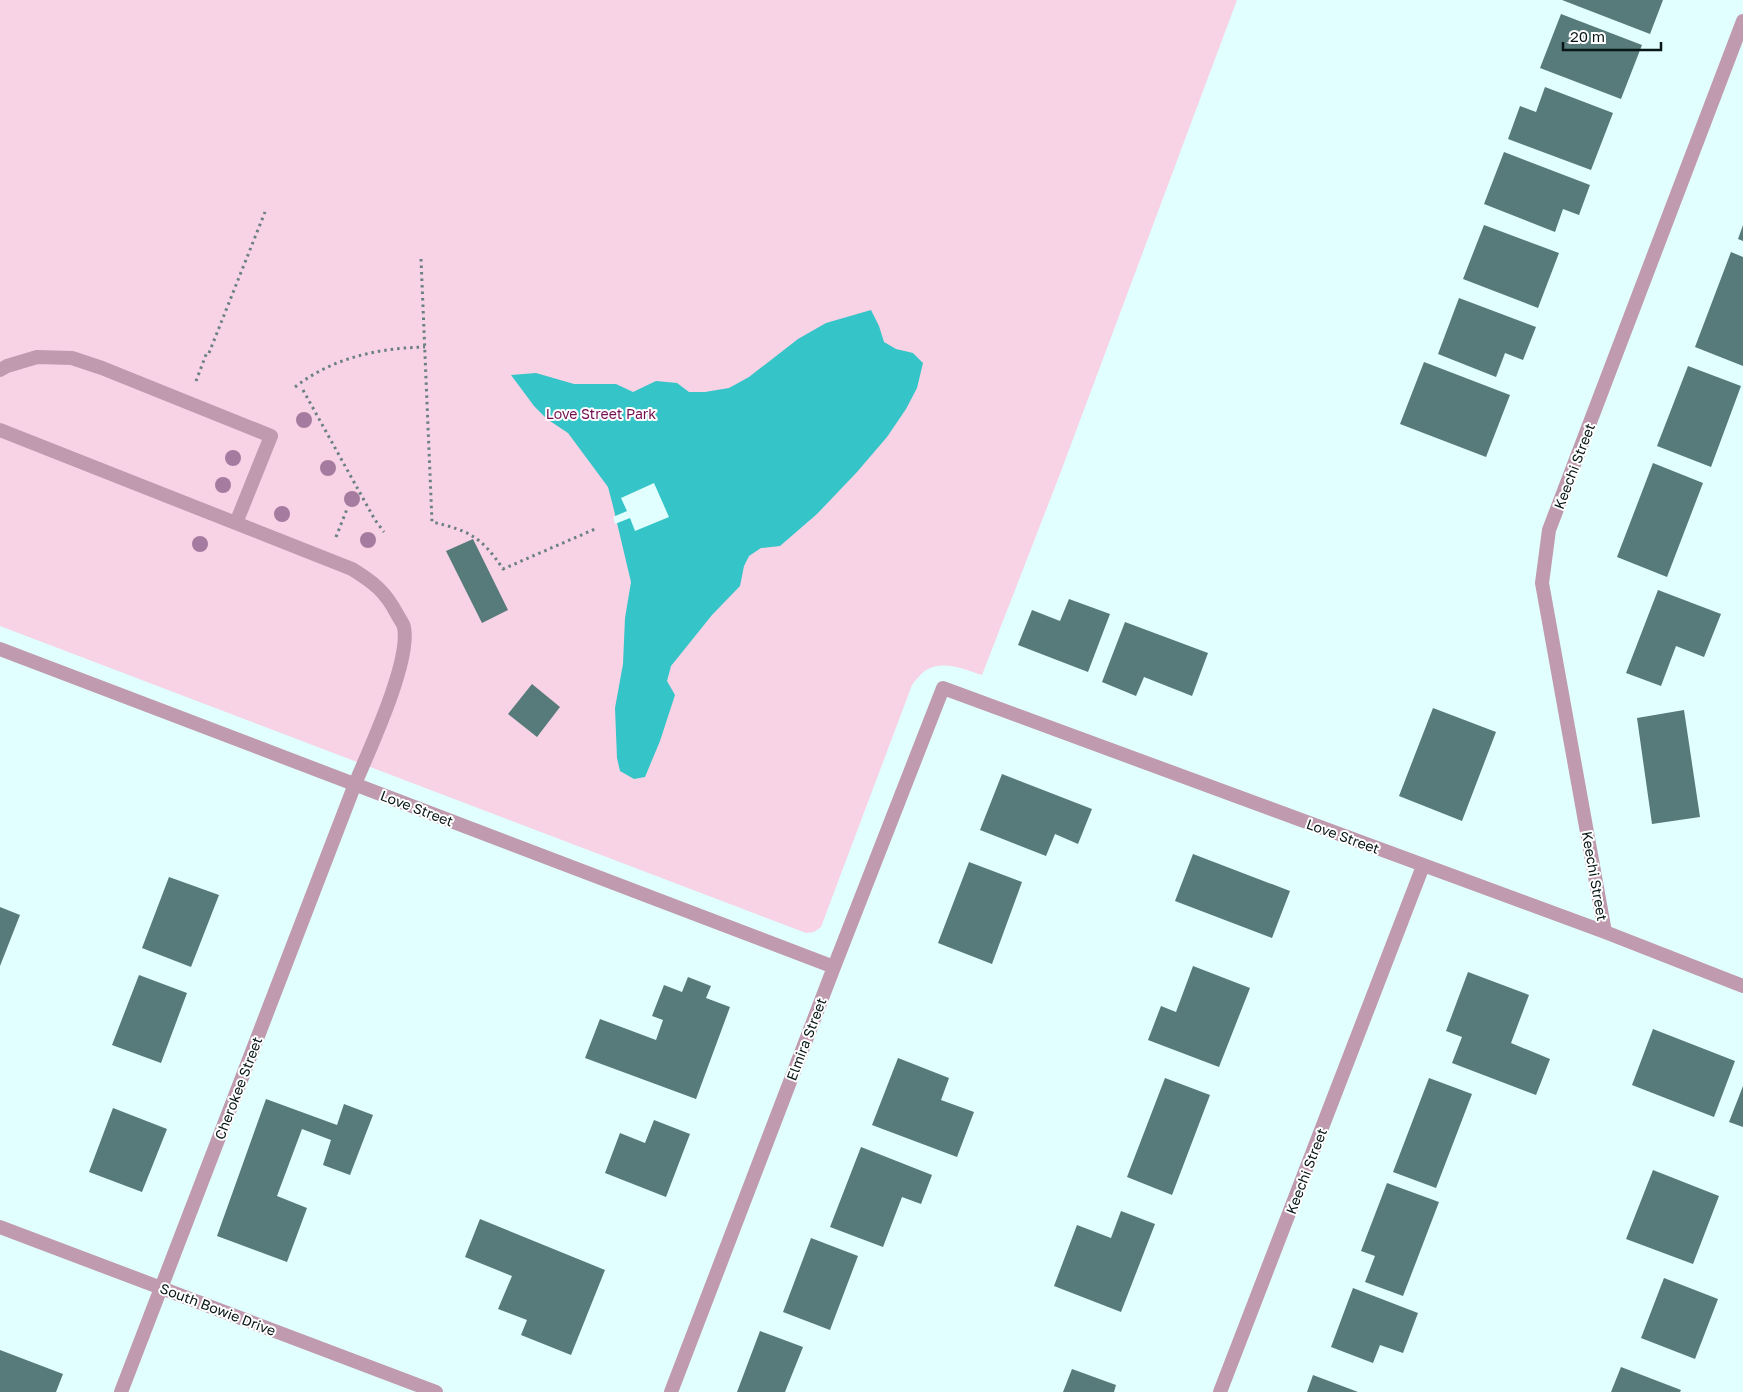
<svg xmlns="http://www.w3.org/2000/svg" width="1743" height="1392" viewBox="0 0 1743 1392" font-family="'Golos Text',sans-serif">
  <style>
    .green { fill: #f7d3e5 }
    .water { fill: #35c4c7 }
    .pier { fill: #e1ffff }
    .building { fill: #577a7a }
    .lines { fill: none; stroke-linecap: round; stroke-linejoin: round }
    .path { stroke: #6b8181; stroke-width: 3; stroke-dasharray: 2.5 4; stroke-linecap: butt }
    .service { stroke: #c09aae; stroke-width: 14 }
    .minor { stroke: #c09aae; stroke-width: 14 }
    .tertiary { stroke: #c09aae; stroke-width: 14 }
    .tree { fill: #a57ca0 }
    .labels { text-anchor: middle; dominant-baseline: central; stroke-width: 4; stroke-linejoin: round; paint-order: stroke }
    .park-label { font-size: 14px; fill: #741052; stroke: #fff }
    .street-label { font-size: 14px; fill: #091717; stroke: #fff }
  </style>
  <rect width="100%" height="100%" fill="#e1ffff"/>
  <path class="green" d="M0,0h1237l-177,474 -78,201c-16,-5 -37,-15 -54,-6 -6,3 -12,11 -16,16l-91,242 -7,5 -8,1 -806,-307z"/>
  <path class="water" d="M871,310l8,16 5,16 12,7 17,4 10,10 -6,25 -11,21 -19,28 -30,35 -40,42 -37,32 -19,2 -12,8 -5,10 -4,20 -28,29 -41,51 -4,15 8,14 -15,46 -15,36 -11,2 -14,-8 -3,-13 -2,-50 8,-44 2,-46 6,-36 -18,-76 -5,-19 -40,-54 -21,-14 -13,-13 -23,-31 25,-2 38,11h42l17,8 23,-11 21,2 12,9h16l24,-4 20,-11 49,-38 28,-16z"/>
  <path class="pier" d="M654,483l15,34 -34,14 -5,-13 -15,6 -2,-7 14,-6 -6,-13z"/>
  <path class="building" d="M1562,0h101l-13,34z
    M1561,14l81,31 -21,54 -81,-31z
    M1545,87l68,26 -22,57 -83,-31 12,-33 16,6z
    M1504,152l86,33 -11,30 -16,-6 -8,23 -71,-28z
    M1484,225l75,28 -21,55 -75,-29z
    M1743,225v16l-5,-2z
    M1731,252l12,5v109l-48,-19z
    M1459,298l77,29 -13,33 -18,-7 -9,24 -58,-23z
    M1424,362l86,33 -24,62 -86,-33z
    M1688,366l53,20 -30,81 -54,-21z
    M1653,463l50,20 -36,94 -50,-20z
    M473,539l35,71 -26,13 -36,-72z
    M1658,590l63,24 -17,43 -28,-11 -15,40 -35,-13z
    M1069,599l41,15 -22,58 -70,-27 14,-35 28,11z
    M1125,622l83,31 -16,43 -48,-19 -8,19 -34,-14z
    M532,684l28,23 -23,30 -29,-23z
    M1433,708l63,24 -34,89 -63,-25z
    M1684,710l16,107 -48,7 -15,-106z
    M1002,774l90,35 -14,35 -23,-10 -9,22 -66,-26z
    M1193,854l97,37 -18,47 -97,-37z
    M969,862l53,20 -30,82 -54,-21z
    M169,877l50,18 -28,72 -49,-19z
    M0,907l20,8 -20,51z
    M1193,966l57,22 -31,79 -71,-27 13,-34 15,6z
    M1468,972l61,23 -18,48 39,16 -14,36 -84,-32 10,-26 -16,-6z
    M139,975l48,18 -26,70 -49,-18z
    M688,977l23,9 -5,12 24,9 -34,92 -111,-41 15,-39 56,21 7,-20 -11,-4 12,-31 18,7z
    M1653,1029l82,32 -21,56 -82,-32z
    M898,1058l51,20 -8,22 33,12 -17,45 -85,-32z
    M1165,1078l45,17 -38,100 -45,-18z
    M1429,1078l43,16 -36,94 -43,-16z
    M1743,1086v41l-14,-5z
    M266,1099l71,26 7,-21 29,11 -23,60 -27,-10 8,-25 -29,-11 -25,67 30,12 -20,54 -70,-26z
    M113,1108l54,21 -25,63 -53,-20z
    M654,1120l36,14 -24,63 -61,-24 15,-40 25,10z
    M861,1147l71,28 -11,29 -19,-7 -19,50 -53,-20z
    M1653,1170l66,26 -26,68 -67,-25z
    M1387,1183l52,19 -36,94 -38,-14 10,-26 -14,-5z
    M1121,1211l34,13 -34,88 -67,-26 23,-61 34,13z
    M480,1219l125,51 -34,85 -50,-20 6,-15 -29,-11 14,-33 -47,-19z
    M811,1238l47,18 -28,74 -47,-18z
    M1664,1278l54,21 -23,60 -54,-21z
    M1353,1288l65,25 -15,40 -23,-8 -7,18 -42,-16z
    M760,1331l43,16 -18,45h-48z
    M0,1350l63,24 -7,18h-56z
    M1621,1367l60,23 -1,2h-69z
    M1072,1369l44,16 -2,7h-51z
    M1313,1375l45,17h-51z"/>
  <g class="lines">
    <path class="path" d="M421,259l11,263c36,8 50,15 71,47l92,-40
      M209,353l56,-141
      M196,381l11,-29
      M295,387c37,-29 83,-39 130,-40
      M303,390l72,130 9,12
      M336,537l11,-28"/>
    <path class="service" d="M0,370l7,-4 30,-9 35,1 30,10 169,68 -35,87
      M0,430l352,139c21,13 33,22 45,45 2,4 6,9 7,13 7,35 -35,123 -49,157"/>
    <path class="minor" d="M0,649l834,318
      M1605,932l-63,-349 7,-53 194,-509
      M121,1392l234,-608
      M671,1392l163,-425 109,-279 662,244 138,54
      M1220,1392l203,-526"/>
    <path class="tertiary" d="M0,1227l436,165"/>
  </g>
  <g class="tree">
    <circle cx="304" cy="420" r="8"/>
    <circle cx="233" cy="458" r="8"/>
    <circle cx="328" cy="468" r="8"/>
    <circle cx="223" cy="485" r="8"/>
    <circle cx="352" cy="499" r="8"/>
    <circle cx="282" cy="514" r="8"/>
    <circle cx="368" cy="540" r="8"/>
    <circle cx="200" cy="544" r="8"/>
  </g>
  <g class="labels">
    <g class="park-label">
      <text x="601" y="413">Love Street Park</text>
    </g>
    <g class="street-label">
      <text transform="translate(1574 466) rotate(-69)">Keechi Street</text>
      <text transform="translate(417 808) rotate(21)">Love Street</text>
      <text transform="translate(1343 836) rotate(20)">Love Street</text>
      <text transform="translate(1595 876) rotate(80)">Keechi Street</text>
      <text transform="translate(806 1039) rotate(-69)">Elmira Street</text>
      <text transform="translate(238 1088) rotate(-69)">Cherokee Street</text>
      <text transform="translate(1306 1171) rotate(-69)">Keechi Street</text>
      <text transform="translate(218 1309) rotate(21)">South Bowie Drive</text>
    </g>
  </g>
  <path d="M1563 42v8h98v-8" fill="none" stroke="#091717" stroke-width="2.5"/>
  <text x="1570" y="42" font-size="15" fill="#091717" stroke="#ffffff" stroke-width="4" paint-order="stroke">20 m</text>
</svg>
